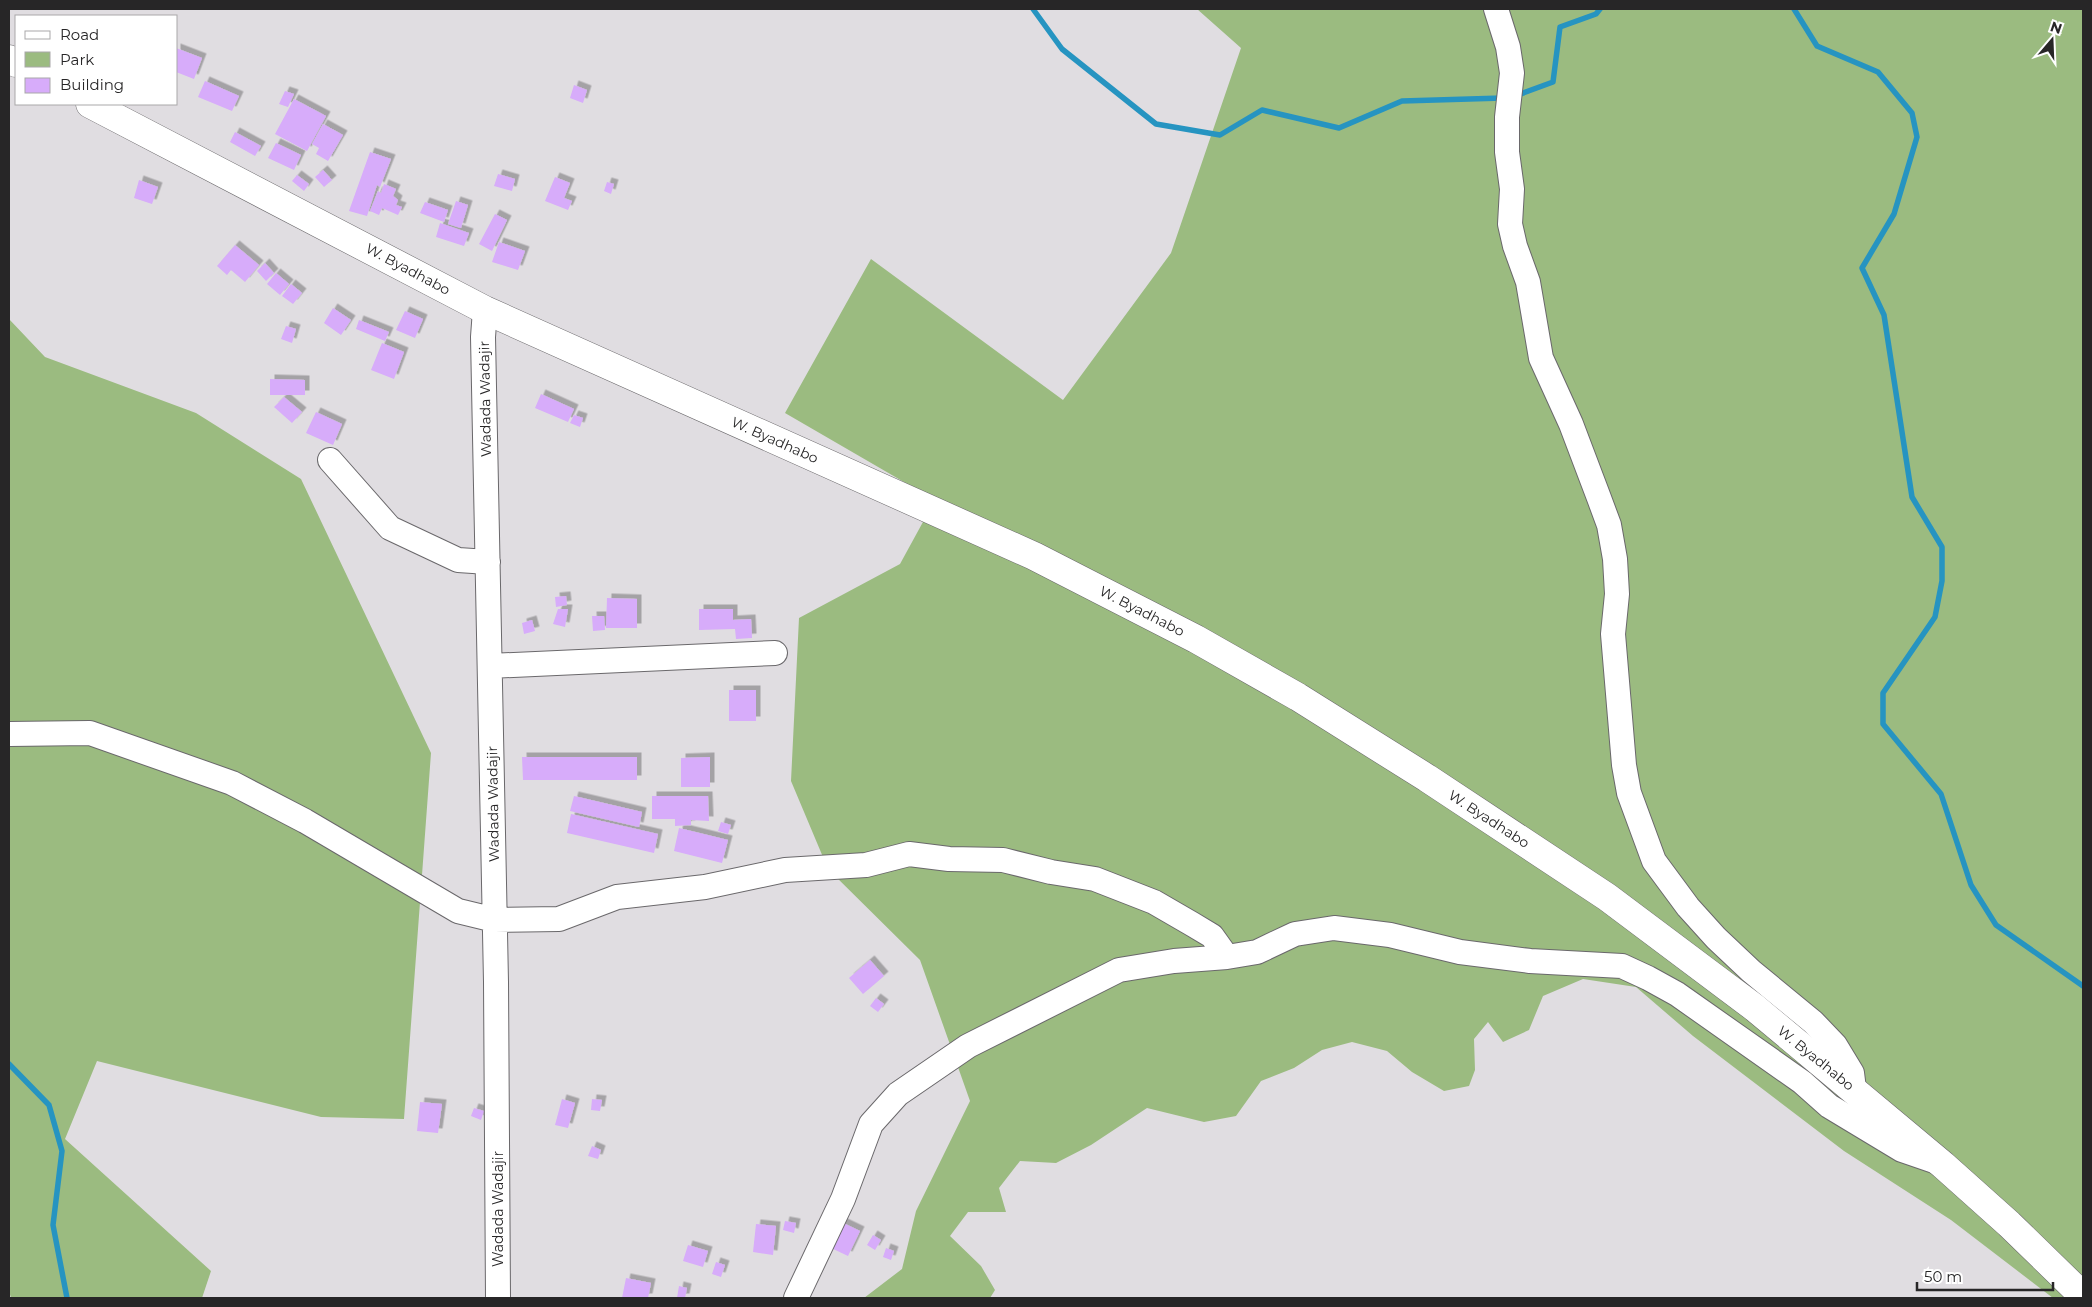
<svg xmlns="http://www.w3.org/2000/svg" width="2092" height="1307" viewBox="0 0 2092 1307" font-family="Montserrat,sans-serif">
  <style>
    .green { fill: #9bbb80 }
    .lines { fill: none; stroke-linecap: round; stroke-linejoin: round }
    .stream { stroke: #2694c1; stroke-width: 5.5 }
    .building { fill: #d7acfa; filter: url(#shadow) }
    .minor-casing { stroke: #6a686b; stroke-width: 26 }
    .major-casing { stroke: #6a686b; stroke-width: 29 }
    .minor { stroke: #fff; stroke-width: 24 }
    .major { stroke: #fff; stroke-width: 28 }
    .labels { text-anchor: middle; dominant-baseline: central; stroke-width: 4.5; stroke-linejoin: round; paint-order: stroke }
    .street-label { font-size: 14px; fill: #272627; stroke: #fff }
  </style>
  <defs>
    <filter id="shadow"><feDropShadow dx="4.5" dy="-4.5" stdDeviation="0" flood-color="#0004"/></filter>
  </defs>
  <rect width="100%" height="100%" fill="#e0dde1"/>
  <path class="green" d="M1197,9h886v1289h-30l-102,-78 -107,-69 -151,-115 -57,-49 -53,-8 -40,17 -14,34 -26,12 -15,-20 -14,17 1,31 -6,16 -25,5 -32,-19 -25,-21 -35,-9 -30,8 -28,18 -33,13 -25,35 -32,6 -57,-14 -56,37 -35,18 -36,-2 -21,27 7,24h-38l-18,24 31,30 14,24 -5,8h-126l38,-29 14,-58 54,-110 -50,-141 -92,-91 -37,-88 8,-163 101,-54 35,-64 -150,-87 86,-154 192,141 108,-147 70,-205z
    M9,319l36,38 151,56 105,66 130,274 -27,366 -83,-2 -224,-56 -32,78 146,132 -9,27h-191l-2,-7z"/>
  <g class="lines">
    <path class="stream" d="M1033,9l29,40 94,75 64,11 42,-25 77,18 63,-27 101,-3
      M1794,9l23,37 61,26 34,41 5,24 -23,77 -32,54 22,47 28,182 30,50v34l-7,36 -52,76v31l58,70 30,91 25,40 87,61
      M1515,96l38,-14 7,-55 36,-13 4,-5
      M9,1064l40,41 13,46 -9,74 14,73"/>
  </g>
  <path class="building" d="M176,48l26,10 -8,21 -18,-7z
    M205,81l34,15 -7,15 -34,-14z
    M574,85l13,5 -4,13 -13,-5z
    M285,91l9,3 -6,13 -9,-3z
    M294,99l32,17 -19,35 -32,-17z
    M323,124l20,11 -15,26 -12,-7 3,-6 -7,-4z
    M235,132l26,14 -6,10 -25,-14z
    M276,143l25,12 -7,15 -26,-12z
    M370,152l21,7 -11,28 -3,-2 -10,31 -18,-5z
    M323,170l9,10 -8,7 -9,-10z
    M498,174l17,5 -3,12 -18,-5z
    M297,175l12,9 -5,7 -12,-10z
    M555,177l15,6 -6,15 8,3 -4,9 -23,-9z
    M139,180l19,7 -6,17 -18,-6z
    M607,182l7,2 -3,10 -7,-3z
    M384,184l12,5 -3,7 5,4 -2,5 6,2 -4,8 -16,-7 -3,7 -9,-4 8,-20 3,2z
    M456,201l12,4 -7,23 -13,-4z
    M425,202l23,8 -4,12 -24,-9z
    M495,214l12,6 -15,31 -13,-7z
    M440,223l29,10 -5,13 -28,-9z
    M499,242l26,9 -7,19 -26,-8z
    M235,245l24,20 -14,17 -14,-12 -4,5 -10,-9z
    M265,263l9,10 -8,8 -9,-10z
    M276,273l13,11 -9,11 -13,-11z
    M291,284l11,9 -9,11 -11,-8z
    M333,308l18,12 -10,15 -17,-12z
    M405,311l18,8 -8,19 -19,-8z
    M359,320l30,12 -4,9 -29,-12z
    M286,326l10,3 -4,14 -11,-4z
    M382,343l22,9 -10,27 -23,-9z
    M270,379l35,1v15h-35z
    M541,394l33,15 -6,13 -33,-14z
    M284,397l18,15 -10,11 -18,-16z
    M316,412l26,12 -9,21 -27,-12z
    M574,415l9,3 -3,9 -10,-4z
    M566,596l1,9 -11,2 -1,-10z
    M607,598l30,1v29h-31z
    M558,609h10l-3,18 -12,-3z
    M699,609h34v11l18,-1 1,19 -16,1 -1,-10 -36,1z
    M592,616h12l1,14 -12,1z
    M532,620l3,11 -11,3 -2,-11z
    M729,690h27v31h-27z
    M522,757h115v23h-114z
    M710,757v30h-29v-29z
    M574,796l68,16 -3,15 -69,-16z
    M652,796h56l1,25 -18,-1v5l-16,1v-7h-23z
    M571,814l87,20 -4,19 -87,-20z
    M721,822l10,3 -3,9 -10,-3z
    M679,828l49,12 -6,23 -48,-12z
    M870,960l14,16 -21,18 -14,-16z
    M876,998l8,6 -6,8 -8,-6z
    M562,1099l13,4 -7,25 -13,-3z
    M592,1099l10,1 -2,11 -9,-1z
    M420,1102l22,2 -4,29 -21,-2z
    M474,1108l10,3 -3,9 -10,-4z
    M592,1146l9,4 -3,9 -10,-3z
    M785,1221l11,2 -2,10 -11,-3z
    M839,1221l21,10 -12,25 -21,-10z
    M756,1224l20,2 -3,29 -20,-3z
    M873,1235l8,5 -6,10 -8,-5z
    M688,1245l20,6 -5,16 -20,-6z
    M886,1248l8,3 -3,9 -8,-3z
    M716,1262l9,3 -4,12 -9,-3z
    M626,1278l25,5 -3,15h-26z
    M679,1286l8,2 -2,10h-8z"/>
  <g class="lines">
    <g class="minor-casing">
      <path id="minor" d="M1496,9l12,38 4,26 -5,44v35l5,37 -2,35 5,22 13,36 13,76 30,66 28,74 10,27 6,34 2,35 -4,40 11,131 5,28 25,68 34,46 28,31 35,33 62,51 22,23 17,28 2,16
        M485,310l-2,27 13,645 2,316
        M330,460l60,68 68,32 30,2
        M490,666l285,-13
        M9,734l81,-1 142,50 73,38 153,90 37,9 64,-1 58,-22 88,-10 80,-17 81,-5 43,-11 40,5 54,1 48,12 44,7 59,23 38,22 20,12 15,21
        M796,1298l47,-99 28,-75 27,-30 70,-48 151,-76 55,-9 53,-4 30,-5 38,-18 39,-6 56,7 70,17 70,9 92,5 26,12 29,16 125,88 27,24 73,44 32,11"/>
    </g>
    <g class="major-casing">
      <path id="major" d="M9,59l7,4
        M90,104l395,206 549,246 162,83 102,58 129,81 180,119 148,111 188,157 66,59 74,72"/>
    </g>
    <use href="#minor" class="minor"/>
    <use href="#major" class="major"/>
  </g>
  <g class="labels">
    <g class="street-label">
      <text transform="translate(408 269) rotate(28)">W. Byadhabo</text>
      <text transform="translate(485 399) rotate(-91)">Wadada Wadajir</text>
      <text transform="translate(775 440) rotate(24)">W. Byadhabo</text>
      <text transform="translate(1142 611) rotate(27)">W. Byadhabo</text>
      <text transform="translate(493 804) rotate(-91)">Wadada Wadajir</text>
      <text transform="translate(1489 819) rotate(33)">W. Byadhabo</text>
      <text transform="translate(1816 1058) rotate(39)">W. Byadhabo</text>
      <text transform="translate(498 1209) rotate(-90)">Wadada Wadajir</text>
    </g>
  </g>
  <rect width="2092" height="1307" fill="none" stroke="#272627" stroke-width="20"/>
  <rect x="15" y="15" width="162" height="90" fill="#ffffff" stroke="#a9a8a9"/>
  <rect x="25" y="31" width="25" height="8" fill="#ffffff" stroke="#a9a8a9"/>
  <text x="60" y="40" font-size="15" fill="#272627">Road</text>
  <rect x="25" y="52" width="25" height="15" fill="#9bbb80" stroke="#a9a8a9"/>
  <text x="60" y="65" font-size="15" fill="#272627">Park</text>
  <rect x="25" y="78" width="25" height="15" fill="#d7acfa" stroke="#a9a8a9"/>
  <text x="60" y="90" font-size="15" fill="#272627">Building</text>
  <g transform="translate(2052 40) rotate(19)" stroke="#ffffff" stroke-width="4" paint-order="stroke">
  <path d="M0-4L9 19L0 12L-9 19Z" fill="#272627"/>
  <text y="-8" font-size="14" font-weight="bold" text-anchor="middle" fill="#272627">N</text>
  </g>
  <path d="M1917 1282v8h136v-8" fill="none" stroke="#272627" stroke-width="2.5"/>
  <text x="1924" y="1282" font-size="15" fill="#272627" stroke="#ffffff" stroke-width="4" paint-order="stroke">50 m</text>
</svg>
